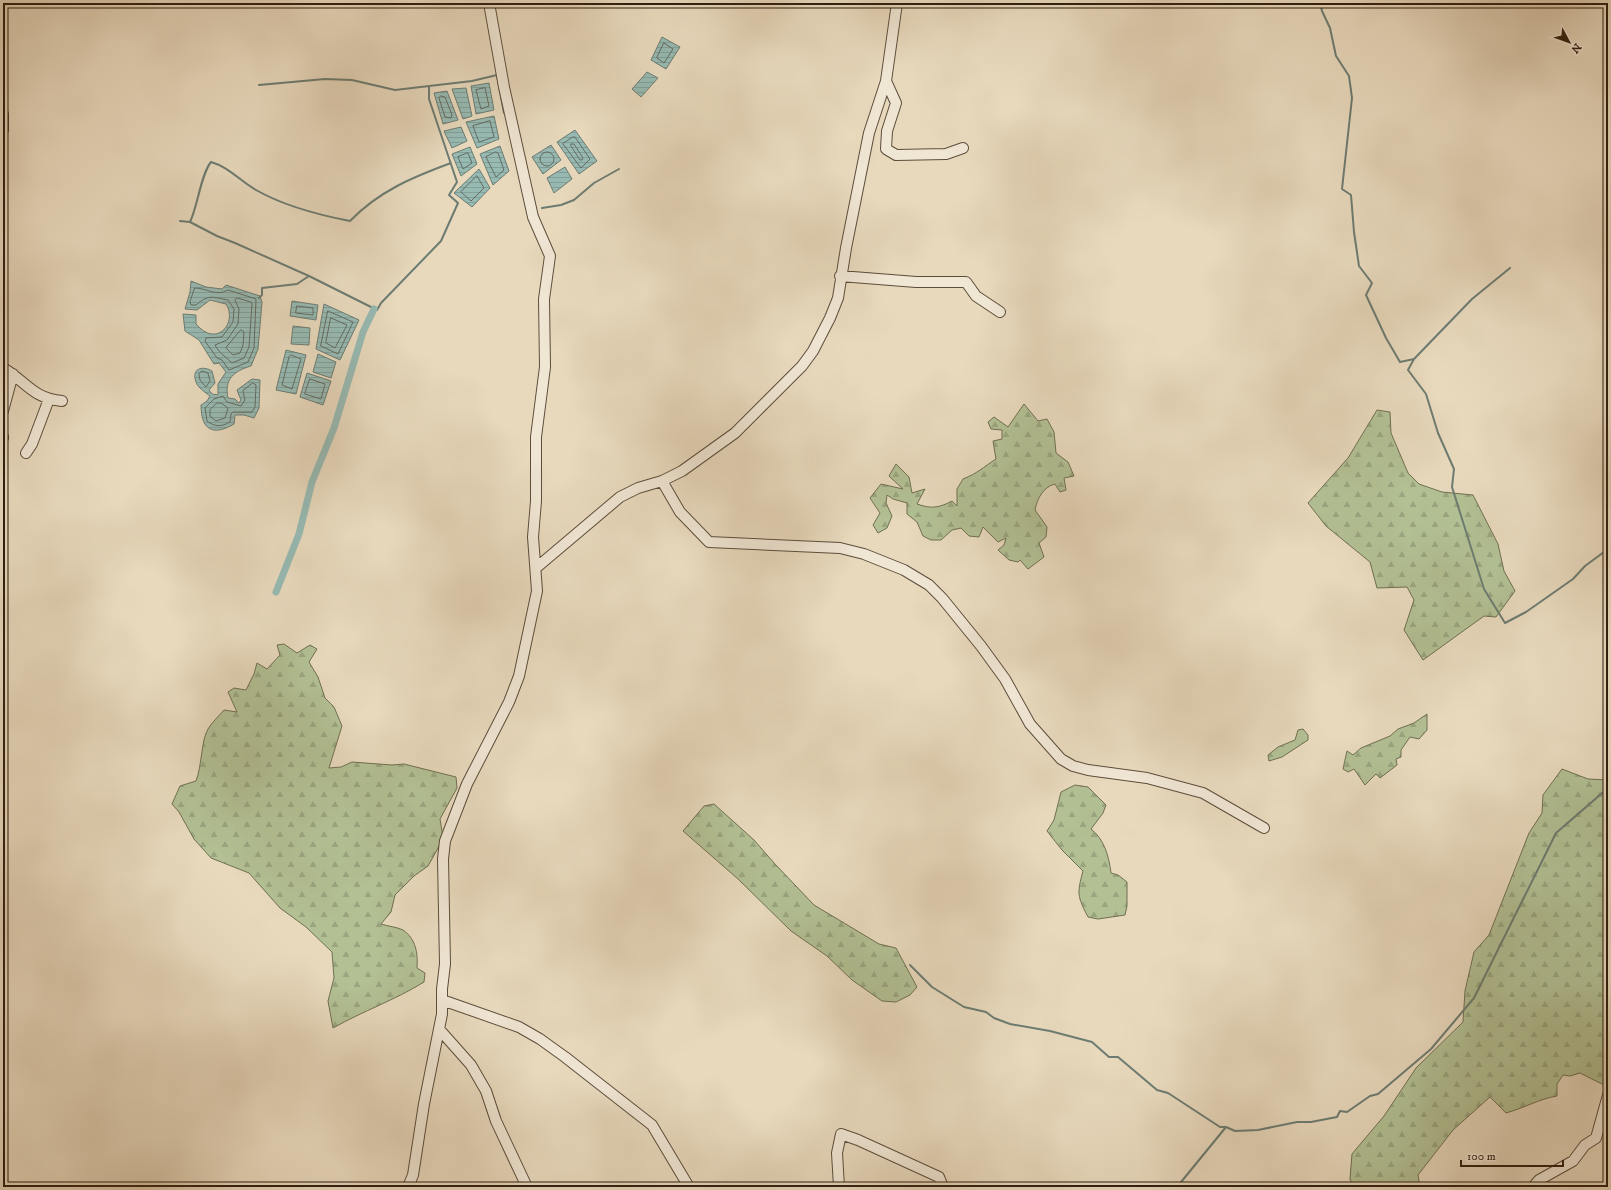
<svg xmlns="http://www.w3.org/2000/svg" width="1611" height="1190" viewBox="0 0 1611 1190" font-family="'IM FELL DW Pica',serif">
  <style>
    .forest { fill: url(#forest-firs); stroke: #706f52 }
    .water { fill: url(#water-rules); stroke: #6d7c72 }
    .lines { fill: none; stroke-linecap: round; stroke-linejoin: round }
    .shore { stroke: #626c62; stroke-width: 1 }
    .stream { stroke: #6d7c72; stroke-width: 2 }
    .canal { stroke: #97bab3; stroke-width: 7 }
    .minor-casing { stroke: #5c4d3b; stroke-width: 12 }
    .minor { stroke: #f0e6d4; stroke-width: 10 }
  </style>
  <defs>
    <pattern id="forest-firs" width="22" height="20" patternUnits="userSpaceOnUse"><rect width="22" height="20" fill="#b2c094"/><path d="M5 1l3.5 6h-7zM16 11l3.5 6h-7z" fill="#99a57f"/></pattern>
    <pattern id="water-rules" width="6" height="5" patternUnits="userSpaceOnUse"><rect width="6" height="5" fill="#97bab3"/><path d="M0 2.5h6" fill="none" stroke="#829f99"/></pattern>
  </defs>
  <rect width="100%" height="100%" fill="#e8d9bd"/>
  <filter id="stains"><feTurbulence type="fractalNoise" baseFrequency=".005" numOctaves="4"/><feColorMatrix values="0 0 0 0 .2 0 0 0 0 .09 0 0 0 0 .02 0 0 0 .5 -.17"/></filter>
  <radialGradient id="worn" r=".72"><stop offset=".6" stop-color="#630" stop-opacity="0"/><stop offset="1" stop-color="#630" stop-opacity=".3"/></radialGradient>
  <path class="forest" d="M1024,404l14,17 9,-2 7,13 2,21 12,9 6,14 -10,2 2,12 -6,2 -5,-8c-12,3 -18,15 -20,26l12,17 -1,10 -7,6 5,14 -16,12 -8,-9 -2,2 -9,-2 -11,-10 6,-5 2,-7 -8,4 -15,-15 -4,10 -10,-1 -8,-8 -9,2 -11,10h-10l-8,-4 -6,-14 -10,-8v-11l-14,-4 -6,-4 -1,8 6,13 -5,12 -9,5 -5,-8 7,-12 -10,-15 11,-14 22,5 -14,-13 7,-12 13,13 3,16 13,-4 -8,15c14,5 22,4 35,-3l5,5v-17l6,-10c15,-6 19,-11 33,-20l-3,-18 9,-2v-9l-11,-1 -3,-7 6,-5 14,10z
    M1377,410l13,2 1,21 17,40 11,11 23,8 31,3 25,49 6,27 11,20 -19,26 -12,-1 -61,44 -19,-30 10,-30 -7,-13 -30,1 -7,-26 -44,-36 -18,-23 40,-45z
    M284,644l13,9 13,-8 7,4 -8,13 9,15 7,21 9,9 8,19 -13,42 12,-1 11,-5 40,3 12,-1 52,13 1,11 -17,31 3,18 -6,13 -9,16 -14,10 -19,19 -4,17 -10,12c6,2 16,3 22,6 13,9 15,23 14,38l8,5 -1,9c-29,18 -61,29 -91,46l-5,-27 6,-23 -2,-26 -26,-25 -26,-19 -31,-35 -38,-15 -17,-19 -15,-27 -7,-8 8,-18 16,-5c6,-15 5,-40 12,-52 4,-7 11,-13 16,-19l13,2 -9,-20 6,-4 12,2 8,-16 3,-11 10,6 13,-14 -3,-10z
    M1427,714v16l-8,9 -9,-2 -9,13v7l-5,2 1,6 -17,13 -4,-4 -11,11 -11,-16 -6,3 -5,-3 4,-18 6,4 8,-7 29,-12 8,-7 16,-6z
    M1303,729l5,6v5l-26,17 -13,4 -1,-6 10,-8 17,-7 3,-10z
    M1562,769l26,10 20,1v307l-28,-14 -10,3 -7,-1 -6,9v12c-18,3 -33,12 -51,17l-16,-16 -37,33 -35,45 2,12h-67l-3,-8 2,-25 32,-38 32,-48 47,-46 2,-31 9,-39 15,-17 40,-102 13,-20 1,-18z
    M1075,785l13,2 18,18 -3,8 -12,16c13,10 18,27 20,44l7,2 9,7v24l-2,9 -27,4 -10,-2c-11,-21 -11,-24 -5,-46l-21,-21 -15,-19 7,-11 7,-28z
    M714,804l40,36 20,23 40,42 65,39 17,4 21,39 -7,8 -14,7 -14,-1 -30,-21 -25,-24 -36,-25 -53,-52 -55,-48 21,-25z"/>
  <path class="water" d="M662,37l18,10 -14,22 -15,-9z
    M647,72l11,6 -17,19 -9,-8z
    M489,83l5,27 -18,4 -5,-28z
    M466,88l6,28 -9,3 -11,-30z
    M447,91l11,29 -15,4 -9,-31z
    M494,116l5,23 -22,9 -11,-26z
    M461,127l6,14 -15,7 -8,-17z
    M575,130l22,31 -18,13 -22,-32z
    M551,145l10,15 -18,14 -11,-17z
    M500,146l9,25 -16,14 -13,-31z
    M470,147l7,17 -16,12 -9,-22z
    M565,167l7,12 -18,14 -7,-15z
    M479,169l11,19 -18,19 -18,-14z
    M191,281l15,6 16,2 4,-4 34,11 2,6 -4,47 -7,17c-17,5 -27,13 -23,32l7,1 4,4 2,-3 -4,-10 15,-11 8,1 -1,28 -5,10 -10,-3h-9l-1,9c-22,13 -33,5 -33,-19l6,-4 3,-5c-5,-4 -12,-8 -14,-14 -5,-13 6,-17 16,-11l3,12 -6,7 3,4 6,1v-11l8,-12 -7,-9 -5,1 -15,-24 -14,-9 -2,-17 13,1v9c21,25 42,-2 30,-20l-16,-4 -13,10 -12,-1 5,-17z
    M292,301l26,4 -2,15 -26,-4z
    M324,304l35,16 -19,40 -24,-11z
    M293,326l17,2 -1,17 -18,-1z
    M286,350l20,5 -10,39 -20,-4z
    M318,354l18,8 -5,16 -18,-6z
    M307,373l24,8 -8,24 -23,-8z"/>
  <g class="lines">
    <path class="shore" d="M664,43l9,6 -9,14 -7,-5z
      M485,88l4,18 -8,3 -5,-19z
      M441,96l4,1 7,18 -1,3 -6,-1 -6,-19z
      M490,121l4,16 -15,5 -6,-16z
      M573,137h2l15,22 -9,9 -18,-24z
      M571,144h3l9,14 -1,2h-2l-9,-14z
      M540 159a7 7 0 1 1 14 0a7 7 0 1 1-14 0Z
      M496,152l2,1 6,17 -8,7 -10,-20z
      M468,153l4,10 -9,6 -5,-12z
      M477,176l7,12 -13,13 -10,-9z
      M195,288c12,0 21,9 33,2l28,9 -2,49 -6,14 -19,8 -7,-10 -5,-2 -12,-17 1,-3 16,-1 11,-15 1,-13 -6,-9c-16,-3 -19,-6 -32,5h-5l-1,-3z
      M237,298l14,4 1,2 -3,43 -5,11 -12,5c-6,-6 -13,-10 -17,-18l12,-5 11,-16 1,-15 -4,-9z
      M297,306l16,2v7l-17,-2z
      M328,311l25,11 -15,32 -17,-8z
      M331,318l16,7 -12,23 -9,-5z
      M241,330l3,2 -1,13 -3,8 -7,2 -7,-7z
      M291,355l10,4 -9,30 -10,-4 7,-28z
      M202,371l6,2 2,8 -4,6 -6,-7 -1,-6z
      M310,379l15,5 -4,15 -16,-5z
      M253,383l3,2 -1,22 -3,5h-19l-2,2 -1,8c-9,5 -15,5 -23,-1l-2,-13 9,-9 9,-3 4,6 14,4 4,-6 -2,-9z
      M217,403h4l7,5 -3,10 -9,3 -6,-5v-6z"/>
    <path class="stream" d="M1320,3l2,8 8,17 6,28 13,20 3,22 -10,91 9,6 3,37 5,34 13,17 -6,12 20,43 14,24 14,-3
      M259,85l66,-6 27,1 43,10 77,-9 25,-6 7,38h3
      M542,208l19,-3 13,-5 20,-17 25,-14
      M180,221l10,1 27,14 18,7 74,33
      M190,222c8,-17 11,-48 21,-60 18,5 29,19 45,28 28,16 63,25 94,31 29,-30 63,-44 101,-58
      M1510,268l-38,31 -58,60 -6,11 18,24 12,39 16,36 -2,18 32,102 21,34 21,-11 47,-33 12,-13 23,-17
      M259,298l3,-3v-7l35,-4 12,-8 68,34 4,-7 60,-62 17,-38 -9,-8 8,-13 -28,-83v-12
      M910,965l22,22 32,20 22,5 8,6 16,6 40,7 42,11 17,15h9l39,33 11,3 52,34h6l9,4 23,-1 39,-8h14l26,-5 3,-6 7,1 23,-16 8,-2 53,-45 43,-51 82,-165 52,-45
      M1177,1187l49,-60"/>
    <path class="canal" d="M276,592l23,-58 13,-52 22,-54 29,-96 11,-23"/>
    <g class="minor-casing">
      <path id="minor" d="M886,81l10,22 -9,28 -1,18 10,6 50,-1 17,-6
        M3,114v16
        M840,276l76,6h50l10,14 24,16
        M3,368c24,14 29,30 59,33
        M3,411l10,-37
        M3,437v1
        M26,453l6,-9 17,-45
        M662,481l18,31 29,30 131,6 24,6 40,16 25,15 13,13 39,48 24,33 25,45 31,35 12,7 15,4 59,8 56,15 61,35
        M536,568l84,-71 18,-9 24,-7 20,-10 53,-38 67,-67 11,-15 17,-33 8,-20 8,-50 23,-115 17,-52 11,-78
        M442,1000l77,27 21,12 25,18 87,68 37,62
        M439,1029l32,36 15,26 10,30 31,66
        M408,1187l5,-12 11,-71 18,-90v-25l3,-25 -2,-105 2,-18 22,-57 42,-82 10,-26 18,-85 -4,-54 3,-36v-64l9,-70 -1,-68 6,-43 -17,-39 -29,-130 -15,-84
        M839,1187l-2,-34 4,-19 17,6 81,37 4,10
        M1533,1187l6,-7 34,-19 12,-16 11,-7 12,-43"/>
    </g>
    <use href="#minor" class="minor"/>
  </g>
  <rect width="1611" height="1190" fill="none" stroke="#e8d9bd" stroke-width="16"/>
  <rect x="4" y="4" width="1603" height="1182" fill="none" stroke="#2e1e10" stroke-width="2"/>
  <rect x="8" y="8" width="1595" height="1174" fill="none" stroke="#2e1e10"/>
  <g transform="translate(1569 42) rotate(131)" stroke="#f0e6d4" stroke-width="3" paint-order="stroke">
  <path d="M0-3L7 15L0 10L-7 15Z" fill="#2e1e10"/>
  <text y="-6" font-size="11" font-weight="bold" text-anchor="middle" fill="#2e1e10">N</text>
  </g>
  <path d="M1461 1160v6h102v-6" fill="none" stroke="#2e1e10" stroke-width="2"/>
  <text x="1467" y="1160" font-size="12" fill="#2e1e10" stroke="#f0e6d4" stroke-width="3" paint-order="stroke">100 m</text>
  <rect width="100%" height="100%" filter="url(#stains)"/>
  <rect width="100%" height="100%" fill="url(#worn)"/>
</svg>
